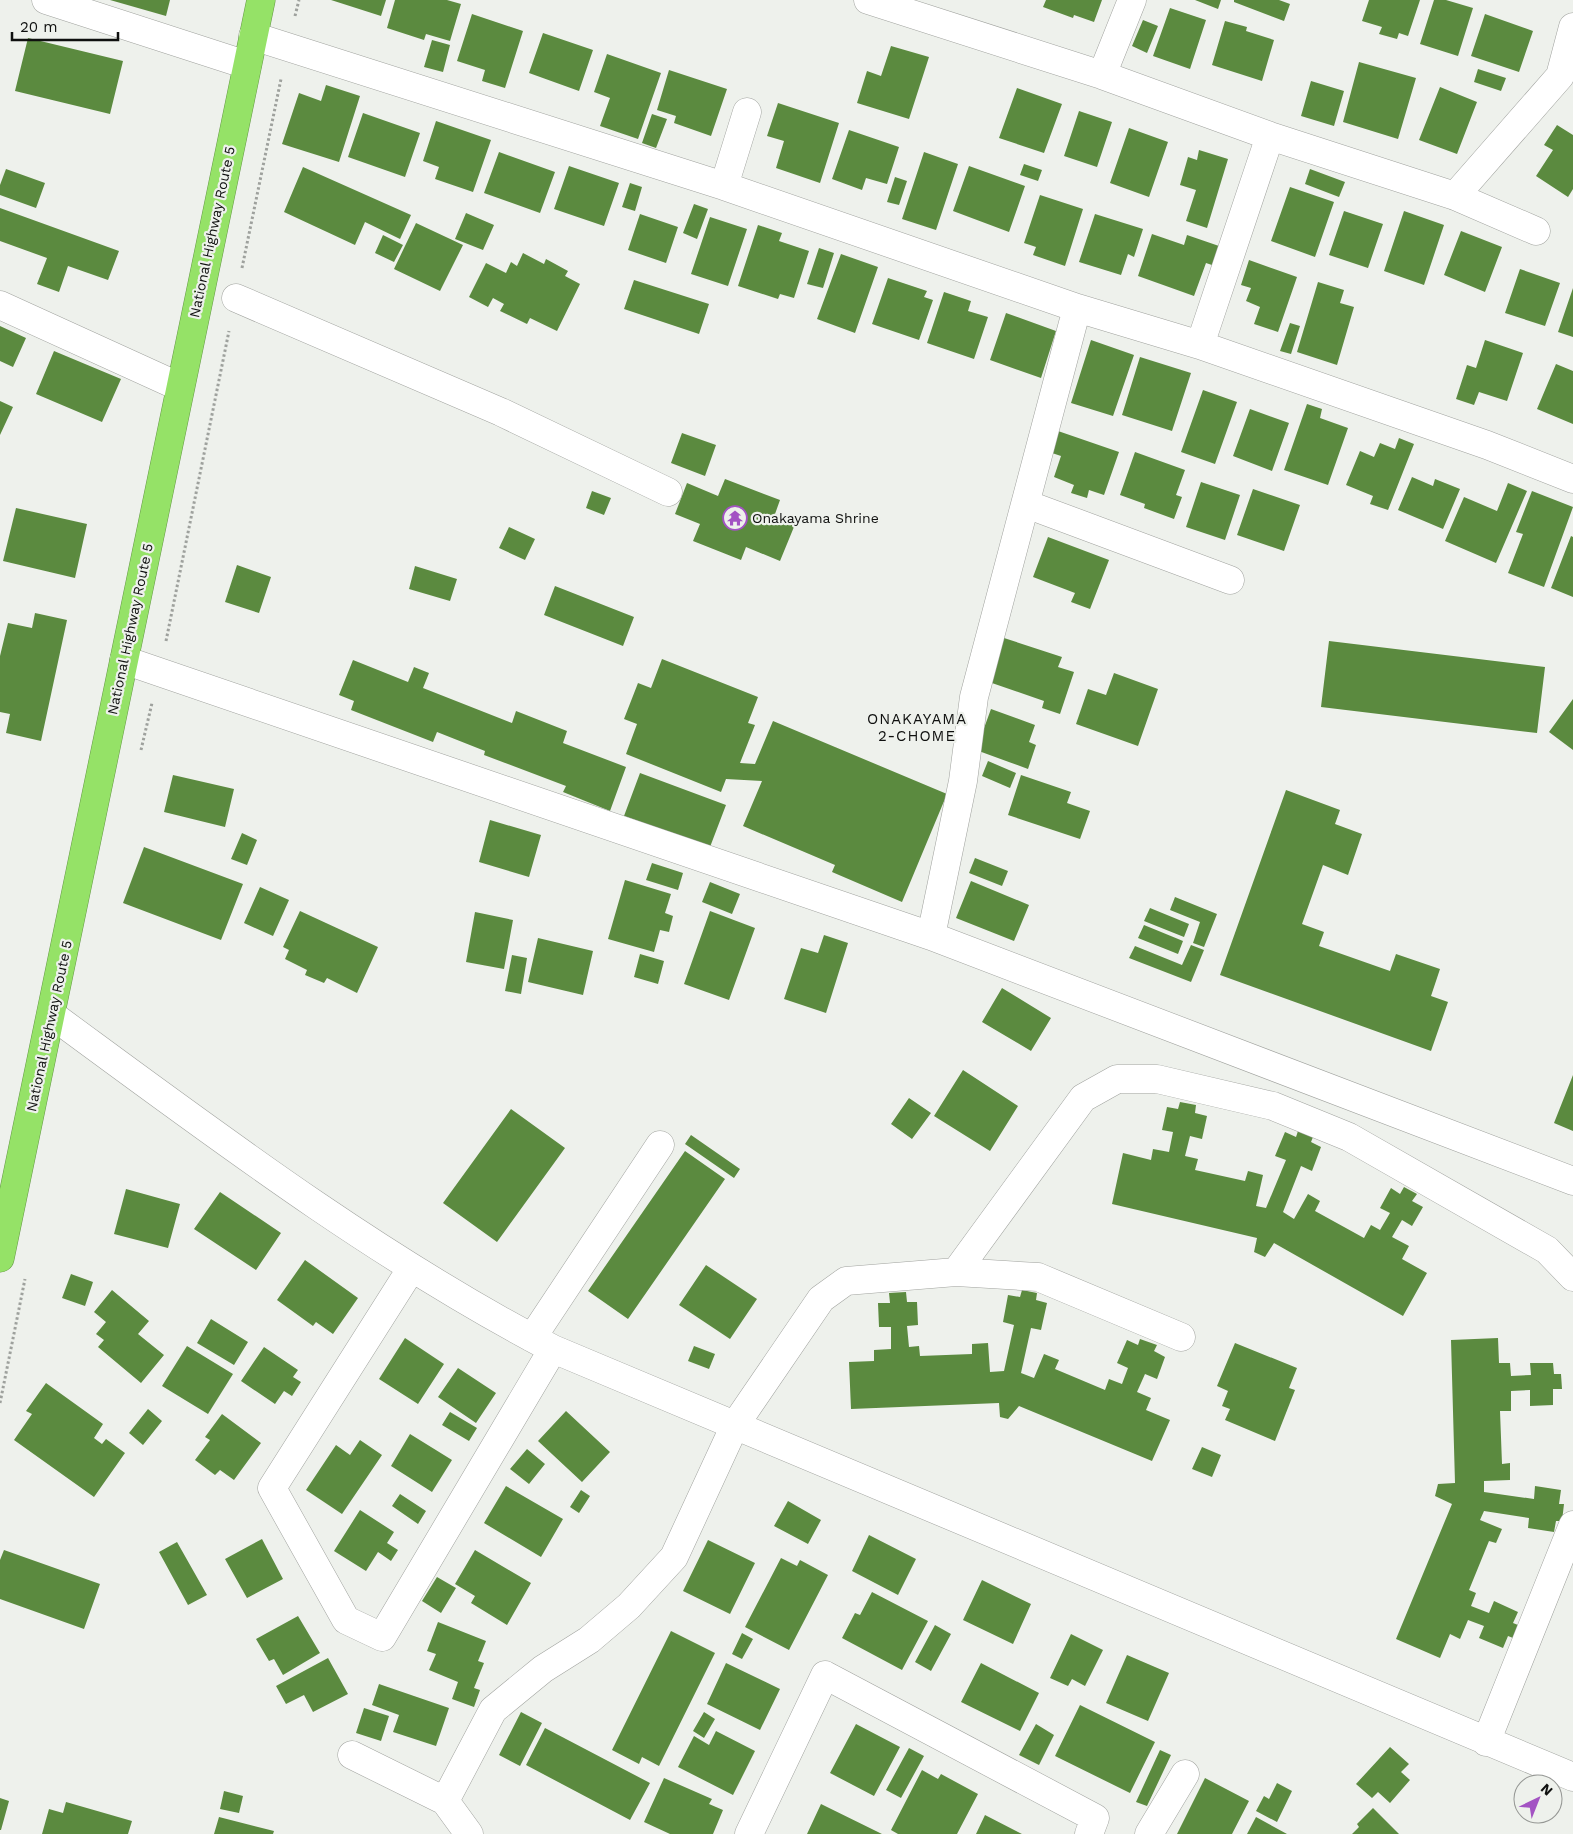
<svg xmlns="http://www.w3.org/2000/svg" width="1573" height="1834" viewBox="0 0 1573 1834" font-family="'Work Sans',sans-serif">
  <style>
    .building { fill: #5b8a3f }
    .lines { fill: none; stroke-linecap: round; stroke-linejoin: round }
    .minor-casing { stroke: #a1a39f; stroke-width: 29 }
    .highway-casing { stroke: #669848; stroke-width: 29 }
    .path { stroke: #9ea19d; stroke-width: 3; stroke-dasharray: 2.5 2.5; stroke-linecap: butt }
    .minor { stroke: #fff; stroke-width: 28 }
    .highway { stroke: #95e267; stroke-width: 28 }
    .labels { text-anchor: middle; dominant-baseline: central; stroke-width: 4.5; stroke-linejoin: round; paint-order: stroke }
    .street-label { font-size: 14px; fill: #0f100f; stroke: #eef1ec }
    .poi-label { font-size: 14px; fill: #0f100f; stroke: #eef1ec; text-anchor: start }
    .neighbourhood-label { font-size: 15px; letter-spacing: 1px; fill: #0f100f; stroke: #eef1ec }
  </style>
  <rect width="100%" height="100%" fill="#eef1ec"/>
  <path class="building" d="M110,0h60l-4,16z
    M331,0h55l-5,16z
    M395,0h52l14,4 -11,37 -24,-7 -2,6 -37,-12z
    M1046,0h56l-8,22 -20,-7 -1,3 -30,-11z
    M1195,0h26l-3,9z
    M1234,0h45l11,4 -6,17 -50,-19z
    M1369,0h51l-12,36 -9,-3 -2,6 -18,-5 3,-7 -20,-6z
    M1434,0h12l27,8 -15,48 -38,-12z
    M1170,8l36,12 -16,49 -37,-13z
    M472,14l51,17 -18,57 -23,-7 3,-11 -28,-9z
    M1485,14l48,17 -14,41 -48,-16z
    M1143,20l15,6 -11,27 -15,-7z
    M1225,21l22,6 -1,4 28,9 -12,41 -50,-16z
    M543,33l50,17 -14,41 -50,-18z
    M28,38l95,23 -13,53 -95,-23z
    M432,40l18,5 -7,27 -19,-5z
    M891,46l38,11 -20,62 -52,-16 10,-32 14,5z
    M607,54l54,19 -23,66 -38,-13 10,-28 -16,-6z
    M1359,62l57,16 -18,61 -55,-17z
    M1478,69l28,9 -5,13 -27,-9z
    M669,70l58,19 -16,47 -37,-13 2,-7 -19,-6z
    M1311,81l33,10 -10,35 -33,-10z
    M326,85l34,11 -21,66 -57,-18 17,-51 22,8z
    M1440,87l37,15 -20,52 -38,-14z
    M1017,88l45,16 -18,49 -45,-15z
    M778,103l61,20 -19,60 -44,-15 8,-27 -17,-5z
    M1079,111l33,11 -15,45 -33,-11z
    M363,113l57,20 -15,44 -57,-20z
    M652,114l15,5 -11,29 -14,-5z
    M436,121l55,19 -18,52 -38,-13 4,-12 -16,-6z
    M1557,125l16,10v54l-5,8 -32,-21 17,-26 -9,-5z
    M1129,128l39,14 -19,55 -39,-14z
    M849,130l50,17 -12,37 -21,-6 -4,12 -30,-11z
    M1199,150l29,9 -21,69 -21,-7 10,-31 -16,-5 8,-28 9,3z
    M499,152l56,20 -15,41 -56,-20z
    M924,152l34,12 -22,66 -34,-11z
    M1024,164l18,6 -4,11 -18,-6z
    M569,166l50,17 -15,43 -50,-17z
    M969,166l56,20 -16,46 -56,-21z
    M303,167l108,48 -11,24 -35,-17 -10,23 -71,-33z
    M6,169l39,14 -9,25 -36,-13v-10z
    M1310,169l35,13 -6,15 -34,-13z
    M895,177l12,4 -8,24 -12,-3z
    M630,183l12,4 -7,24 -13,-4z
    M1290,187l44,15 -19,55 -44,-16z
    M1040,195l43,14 -18,57 -32,-11 3,-8 -12,-4z
    M694,204l14,5 -11,30 -14,-6z
    M0,208l119,43 -11,29 -40,-14 -9,26 -22,-8 10,-26 -47,-17z
    M1344,211l39,13 -15,44 -39,-13z
    M1404,211l40,14 -20,60 -40,-14z
    M466,213l28,12 -11,25 -28,-11z
    M640,214l38,13 -12,36 -38,-13z
    M1095,214l48,15 -9,28 -6,-3 -7,21 -42,-13z
    M710,217l37,12 -19,57 -37,-12z
    M416,223l47,22 -23,46 -46,-22z
    M758,225l24,8 -3,8 30,10 -15,47 -14,-4 -2,5 -40,-13z
    M1461,231l41,16 -17,45 -41,-17z
    M1152,234l32,11 3,-10 32,11 -7,19 -6,-2 -12,33 -56,-20z
    M383,235l20,10 -9,17 -19,-9z
    M819,248l15,5 -11,35 -16,-4z
    M523,253l21,11 2,-5 22,12 -3,5 15,8 -23,47 -27,-13 -3,6 -27,-13 4,-7 -11,-6 -5,9 -19,-10 17,-34 20,10 5,-11 6,4z
    M841,254l37,13 -23,66 -38,-14z
    M1249,260l48,17 -19,55 -24,-8 6,-17 -14,-6 5,-13 -10,-3z
    M1520,269l40,14 -15,43 -40,-13z
    M888,278l39,13 -3,6 9,3 -14,40 -47,-16z
    M634,280l75,24 -10,30 -75,-25z
    M1318,282l26,8 -4,13 14,4 -17,58 -40,-13z
    M1573,288v49l-15,-5z
    M944,292l27,9 -3,10 20,6 -14,42 -47,-16z
    M1006,313l50,18 -15,47 -51,-18z
    M1290,323l10,3 -9,28 -11,-3z
    M0,326l26,12 -13,29 -13,-6z
    M1091,340l43,15 -21,61 -42,-13z
    M1485,340l38,13 -16,48 -28,-9 -5,13 -18,-6 11,-34 9,3z
    M54,351l67,28 -19,43 -66,-28z
    M1140,357l51,16 -19,58 -50,-16z
    M1556,364l17,7v53l-36,-15z
    M1203,390l34,12 -22,62 -34,-12z
    M0,401l13,6 -13,28z
    M1307,404l15,5 -2,9 28,10 -20,57 -44,-15z
    M1250,409l39,14 -17,48 -39,-15z
    M1058,431l61,21 -15,43 -15,-5 -2,8 -16,-5 3,-8 -20,-8 7,-21 -9,-3z
    M682,433l34,12 -11,31 -34,-13z
    M1399,438l15,6 -26,66 -18,-6 3,-8 -27,-11 14,-34 14,6 6,-14 15,6z
    M1135,452l50,18 -9,25 6,2 -8,22 -30,-11 1,-4 -25,-9z
    M1412,477l21,9 2,-7 25,10 -17,40 -45,-19z
    M725,479l55,21 -5,14 21,8 -16,39 -34,-14 -5,13 -48,-19 7,-17 -25,-10 12,-31 31,13z
    M1201,482l39,13 -15,45 -39,-13z
    M1508,483l19,8 -31,72 -51,-22 19,-44 33,14z
    M1253,489l47,16 -16,46 -47,-16z
    M592,491l19,7 -7,17 -18,-7z
    M1532,491l41,16 -29,80 -36,-14 15,-39 -7,-2z
    M16,508l71,16 -12,54 -72,-17z
    M509,527l26,12 -10,21 -26,-12z
    M1571,536l2,1v60l-22,-9z
    M1048,537l61,23 -19,49 -19,-7 4,-9 -42,-16z
    M237,565l34,12 -12,36 -34,-11z
    M415,566l42,13 -7,22 -41,-12z
    M555,586l79,31 -11,29 -79,-31z
    M35,613l32,7 -26,121 -35,-8 4,-19 -10,-2v-56l8,-33 24,5z
    M1004,638l58,19 -4,10 16,5 -14,42 -18,-6 2,-7 -55,-19z
    M1329,641l216,26 -8,66 -216,-26z
    M662,659l96,38 -10,26 7,2 -15,38 15,1 18,-43 174,73 -45,108 -70,-30 3,-7 -92,-39 19,-45 -36,-2 -5,13 -95,-38 11,-30 -13,-5 14,-36 13,5z
    M353,660l55,22 6,-15 15,6 -6,15 89,35 4,-12 51,20 -4,12 63,24 -16,44 -47,-19 3,-6 -82,-31 1,-4 -48,-19 -4,10 -82,-32 3,-9 -15,-6z
    M1114,673l44,16 -20,57 -62,-22 12,-35 18,6z
    M1573,699v51l-24,-18z
    M991,709l44,16 -6,17 7,3 -8,24 -52,-19z
    M988,761l28,12 -6,15 -28,-12z
    M640,773l86,32 -16,42 -86,-31z
    M173,775l61,14 -9,38 -61,-15z
    M1021,775l50,17 -4,11 23,8 -10,28 -72,-24z
    M1286,790l54,20 -5,14 27,10 -14,41 -25,-10 -21,59 22,8 -5,14 71,25 6,-17 44,15 -9,27 17,6 -17,49 -211,-76z
    M490,820l51,15 -12,42 -50,-15z
    M242,833l15,7 -10,25 -16,-6z
    M144,847l99,37 -22,56 -98,-37z
    M975,858l33,13 -6,15 -33,-13z
    M652,863l31,10 -5,17 -32,-10z
    M625,880l46,14 -6,19 8,3 -4,16 -9,-2 -6,22 -46,-13z
    M971,881l58,24 -15,36 -58,-23z
    M710,882l30,12 -8,20 -30,-12z
    M260,887l29,13 -16,36 -29,-13z
    M1175,897l42,17 -13,33 -11,-4 7,-21 -30,-12z
    M1150,908l39,16 -5,13 -40,-16z
    M300,911l78,36 -21,46 -30,-15 -3,5 -19,-8 2,-5 -22,-11 4,-9 -6,-3z
    M710,911l45,17 -26,72 -45,-16z
    M475,912l38,8 -9,49 -38,-7z
    M1144,925l39,16 -5,13 -40,-16z
    M824,935l24,8 -22,70 -42,-14 17,-51 17,5z
    M538,938l55,13 -10,44 -55,-13z
    M1191,945l13,5 -13,32 -62,-24 6,-12 47,19z
    M640,954l24,7 -6,23 -24,-7z
    M512,955l15,3 -6,36 -16,-3z
    M1002,988l49,30 -20,33 -49,-29z
    M963,1070l55,36 -28,45 -56,-35z
    M1573,1075v56l-19,-8z
    M909,1098l22,15 -19,26 -21,-15z
    M1180,1102l16,3 -1,8 12,3 -5,23 -12,-3 -5,20 13,3 -3,11 50,11 3,-10 15,4 -7,31 10,2 20,-48 -11,-4 10,-24 11,5 2,-6 15,6 -2,5 10,5 -9,24 -11,-5 -18,46 11,7 14,-25 12,7 -5,10 49,27 7,-13 9,5 10,-17 -10,-5 11,-20 9,6 4,-7 13,7 -5,7 11,6 -11,19 -10,-6 -10,17 17,9 -7,13 25,14 -24,43 -129,-73 -9,14 -11,-5 3,-14 -145,-34 11,-51 28,7 2,-11 16,3 4,-20 -11,-2 5,-23 11,2z
    M511,1109l54,39 -68,94 -54,-39z
    M691,1135l49,34 -6,9 -49,-34z
    M685,1151l40,28 -97,140 -40,-28z
    M126,1189l54,15 -12,44 -54,-14z
    M220,1192l61,41 -25,37 -62,-41z
    M305,1260l53,38 -25,36 -17,-12 -3,4 -36,-26z
    M706,1265l51,34 -27,40 -51,-34z
    M71,1274l22,8 -8,24 -23,-8z
    M112,1290l37,31 -11,13 26,21 -23,28 -43,-36 6,-7 -8,-6 10,-12 -12,-10z
    M1022,1290l15,3 -1,7 11,3 -6,27 -10,-2 -10,45 13,5 10,-24 15,6 -4,9 50,21 4,-11 13,5 6,-16 -11,-5 10,-23 11,5 2,-6 17,6 -3,6 11,6 -8,22 -12,-5 -8,18 14,6 -5,12 24,10 -18,41 -133,-55 -11,13 -8,-2 -1,-14 -148,6 -2,-47 25,-1v-11l17,-1v-22h-12l-1,-24h12l-1,-10 17,-1 1,10h10l1,23 -11,1 2,21 10,-1 1,10 52,-2v-10l16,-1 2,29 14,-1 10,-46 -11,-3 5,-27 12,2z
    M211,1319l37,23 -14,23 -37,-22z
    M405,1338l39,26 -26,40 -39,-25z
    M1498,1338l1,25h11l1,13 20,-1 -1,-12h23l1,11h7l1,15h-9v16l-23,1v-16l-19,1v20h-11l2,53 8,-1v17l-26,1v11l50,7 1,-13 26,4 -2,14h5l-2,17h-6l-2,11 -26,-4 1,-10 -45,-7 -4,9 22,9 -6,14 -7,-2 -20,49 7,3 -5,13 18,7 5,-12 24,11 -5,11 5,2 -5,13 -5,-2 -5,12 -24,-10 5,-12 -16,-6 -8,19 -10,-5 -10,24 -44,-19 56,-135 -17,-8 3,-12 17,-1 -4,-143z
    M1235,1343l62,25 -8,20 6,2 -20,51 -50,-21 5,-11 -8,-3 6,-15 -11,-5z
    M187,1346l46,28 -25,40 -46,-28z
    M694,1346l21,8 -6,15 -21,-8z
    M264,1347l34,23 -5,7 8,5 -9,14 -8,-5 -9,13 -34,-23z
    M458,1368l38,25 -20,30 -38,-26z
    M46,1383l57,41 -9,14 8,6 4,-5 19,14 -31,44 -80,-57 18,-26 -6,-3z
    M148,1409l14,12 -19,24 -14,-12z
    M566,1411l44,41 -28,30 -44,-41z
    M450,1412l27,16 -8,13 -27,-16z
    M222,1414l39,29 -27,37 -14,-10 -5,5 -20,-15 15,-20 -5,-3z
    M410,1434l42,26 -20,32 -41,-26z
    M360,1440l22,15 -40,59 -36,-24 30,-45 14,10z
    M1202,1447l19,8 -9,22 -20,-8z
    M527,1449l18,15 -16,20 -19,-15z
    M506,1486l57,33 -22,38 -57,-34z
    M581,1490l9,6 -11,17 -9,-6z
    M400,1494l26,17 -8,13 -26,-18z
    M788,1501l33,19 -13,24 -34,-18z
    M360,1510l34,22 -7,11 11,7 -7,11 -13,-9 -12,19 -32,-20z
    M869,1535l47,24 -18,36 -46,-24z
    M262,1539l21,40 -36,19 -22,-39z
    M708,1540l47,23 -25,51 -47,-23z
    M177,1542l30,53 -19,10 -29,-53z
    M4,1550l96,34 -16,45 -84,-30v-39z
    M475,1550l56,33 -24,42 -36,-22 4,-7 -20,-12z
    M781,1558l16,8 3,-6 28,15 -39,75 -44,-23z
    M437,1577l19,11 -15,25 -19,-12z
    M982,1580l49,24 -18,40 -50,-24z
    M872,1592l56,29 -26,49 -60,-32 13,-25 5,2z
    M298,1616l22,37 -37,22 -9,-16 -5,2 -13,-22z
    M438,1622l48,19 -8,20 6,2 -10,25 6,2 -6,17 -22,-8 6,-17 -29,-12 7,-16 -9,-3z
    M935,1625l16,9 -20,37 -16,-9z
    M671,1631l44,22 -56,113 -17,-9 -3,7 -27,-14z
    M742,1633l11,6 -11,20 -10,-5z
    M1071,1634l32,16 -18,36 -13,-7 -4,7 -18,-8z
    M1127,1655l42,18 -21,48 -42,-18z
    M328,1658l20,36 -35,18 -9,-17 -18,9 -10,-18z
    M726,1663l54,26 -20,41 -53,-26z
    M981,1663l58,30 -19,38 -59,-29z
    M379,1684l70,24 -13,38 -43,-14 6,-17 -27,-10z
    M1080,1705l75,37 -25,51 -75,-37z
    M364,1708l25,8 -8,25 -25,-8z
    M521,1712l21,11 -22,43 -21,-11z
    M704,1712l11,7 -11,19 -11,-7z
    M856,1724l44,23 -26,49 -44,-23z
    M1036,1724l18,11 -15,30 -20,-10z
    M545,1728l105,55 -20,37 -104,-55z
    M716,1731l39,20 -22,44 -55,-28 16,-31 15,9z
    M1390,1747l19,17 -8,8 9,8 -20,23 -12,-11 -6,6 -16,-14z
    M909,1748l15,8 -23,42 -15,-8z
    M1160,1750l11,5 -24,51 -11,-4z
    M922,1770l16,9 3,-5 37,20 -21,40h-59l-7,-4z
    M664,1778l48,21 -3,5 14,6 -10,24h-43l-26,-12z
    M1205,1778l44,23 -17,33h-55z
    M1277,1783l15,8 -15,31 -21,-11 8,-15 5,3z
    M224,1791l19,5 -4,17 -19,-4z
    M0,1798l9,3 -8,29h-1z
    M66,1802l66,19 -4,13h-86l7,-25 14,4z
    M821,1804l61,30h-75z
    M1373,1808l26,26h-47l7,-7 -2,-3z
    M985,1815l37,19h-46z
    M219,1817l55,14 -1,3h-59z
    M1256,1817l31,17h-40z"/>
  <g class="lines">
    <g class="minor-casing">
      <path id="minor" d="M46,0l201,65
        M868,0l234,75 168,61 185,60 81,35
        M253,36l471,150 353,122 123,37 287,100 86,34
        M1102,75l30,-75
        M724,186l23,-74
        M1455,196l105,-120 13,-49
        M236,298l265,114 167,80
        M0,305l180,82
        M1200,345l70,-209
        M1026,504l204,76
        M124,660l807,276 32,-155 11,-84 103,-389
        M931,936l642,245
        M52,1015c162,119 323,241 501,334l1020,428
        M411,1269l-139,219 74,132 36,17 171,-288
        M956,1272l127,-174 34,-19h40l116,27 76,31 198,113 26,27
        M532,1338l128,-193
        M1486,1742l87,-217
        M352,1755l93,46 48,-91 50,-41 46,-29 40,-34 45,-49 61,-132 86,-126 25,-18 110,-9 82,5 143,60
        M445,1801l24,33
        M749,1834l76,-159 270,143 -6,16
        M1149,1834l36,-60"/>
    </g>
    <g class="highway-casing">
      <path id="highway" d="M0,1258l261,-1258"/>
    </g>
    <path class="path" d="M295,16l4,-16
      M242,268l39,-189
      M166,641l63,-310
      M141,750l11,-47
      M0,1403l25,-124"/>
    <use href="#minor" class="minor"/>
    <use href="#highway" class="highway"/>
  </g>
  <defs>
    <g id="temple-ring" transform="scale(1.25)"><circle r="9.5" fill="#eef1ec" stroke="#a353c3" stroke-width="1.5"/><path d="M0-6L5-2H3V0L6.5 2.5H4V6H1.5V3h-3V6H-4V2.5H-6.5L-3 0V-2H-5Z" fill="#a353c3"/></g>
  </defs>
  <g fill-rule="evenodd">
    <use href="#temple-ring" x="735" y="518"/>
  </g>
  <g class="labels">
    <g class="street-label">
      <text transform="translate(212 232) rotate(-78)">National Highway Route 5</text>
      <text transform="translate(130 629) rotate(-78)">National Highway Route 5</text>
      <text transform="translate(49 1026) rotate(-78)">National Highway Route 5</text>
    </g>
    <g class="poi-label">
      <text x="752" y="518">Onakayama Shrine</text>
    </g>
    <g class="neighbourhood-label">
      <text x="917" y="719">ONAKAYAMA<tspan x="917" dy="17">2-CHOME</tspan></text>
    </g>
  </g>
  <g transform="translate(1538 1799) rotate(43)"><circle r="24" fill="#eef1ec" stroke="#959794"/>
  <path d="M0-4L9 19L0 12L-9 19Z" fill="#a353c3"/>
  <text y="-8" font-size="14" font-weight="bold" text-anchor="middle" fill="#0f100f">N</text>
  </g>
  <path d="M12 32v8h106v-8" fill="none" stroke="#0f100f" stroke-width="2.5"/>
  <text x="20" y="32" font-size="15" fill="#0f100f" stroke="#eef1ec" stroke-width="4" paint-order="stroke">20 m</text>
</svg>
